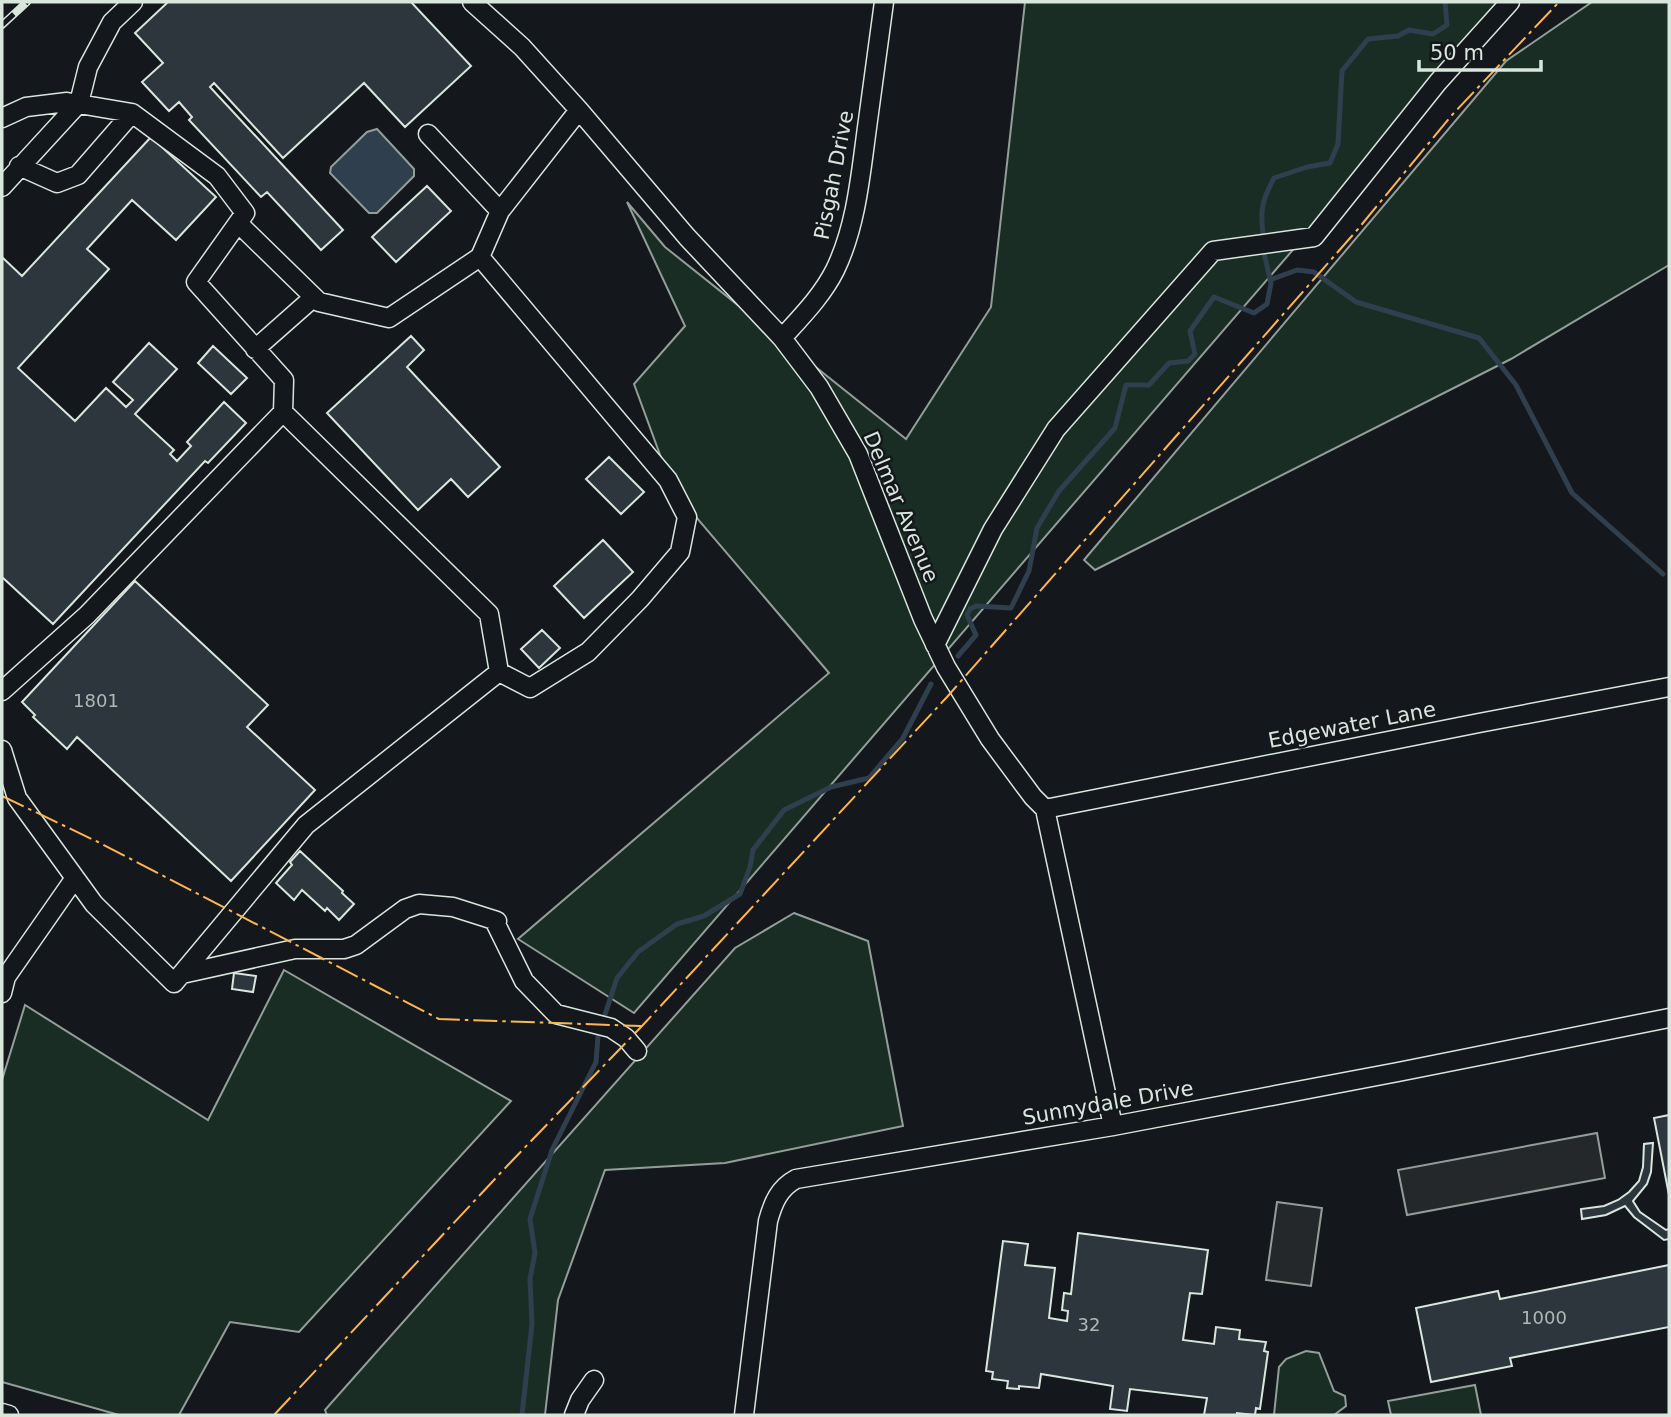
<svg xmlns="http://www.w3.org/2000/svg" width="1671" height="1417" viewBox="0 0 1671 1417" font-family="'DejaVu Sans',sans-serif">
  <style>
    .green { fill: #1a2d24; stroke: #939e99; stroke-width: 2 }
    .parking { fill: #24282b; stroke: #939e99; stroke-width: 2 }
    .water { fill: #2f3f4d; stroke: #939e99; stroke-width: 2 }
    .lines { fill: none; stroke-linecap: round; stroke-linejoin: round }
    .stream { stroke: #2f3f4d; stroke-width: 5 }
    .building { fill: #2c363c; stroke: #d8e6dc; stroke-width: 2 }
    .minor-casing { stroke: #d8e6dc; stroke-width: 21 }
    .minor { stroke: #14181c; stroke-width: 18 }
    .rail-casing { stroke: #d8e6dc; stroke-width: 8 }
    .rail { stroke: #14181c; stroke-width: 5; stroke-dasharray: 16; stroke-linecap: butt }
    .power { stroke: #ffb74d; stroke-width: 2; stroke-dasharray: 24 5 3.5 5; stroke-linecap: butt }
    .labels { text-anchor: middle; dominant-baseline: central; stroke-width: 5; stroke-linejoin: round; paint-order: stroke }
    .number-label { font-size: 18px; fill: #adbab4 }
    .street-label { font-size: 21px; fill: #d8e6dc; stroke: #14181c }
  </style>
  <rect width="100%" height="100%" fill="#14181c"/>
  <path class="green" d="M1025,2h486l-11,8 -866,1003 -116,-74 311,-266 -156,-183 -39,-106 51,-58 -58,-124 38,45 241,192 85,-132z
    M1592,2h77v263l-158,94 -416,211 -11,-10 422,-499z
    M794,913l74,28 35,185 -178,37 -120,7 -47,130 -13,115h-218l-2,-5 410,-462z
    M284,970l227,131 -212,231 -69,-10 -51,93h-60l-117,-33v-302l23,-75 183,115z
    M1306,1351l13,2 15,38 11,5 1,10 -12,9h-60l5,-48 7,-8z
    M1475,1385l6,30h-90l-3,-14z"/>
  <path class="parking" d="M1597,1133l8,45 -198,37 -9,-45z
    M1277,1202l45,6 -11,78 -45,-6z"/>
  <path class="water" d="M377,129l37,40v7l-37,37h-8l-39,-40 1,-6 36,-35z"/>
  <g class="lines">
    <path class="stream" d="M1263,234c-3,-25 -1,-33 11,-56l33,-11 23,-4 8,-19 4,-73 26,-32 30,-3 11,-6 24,4 14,-9 -2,-23
      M1270,280l27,-10 17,2 42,30 123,36 37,47 56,108 91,81
      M958,656l18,-21 -9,-20 3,-6 6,-3 35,2 18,-37 8,-43 22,-37 56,-63 11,-43h23l20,-22 19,-2 7,-7 -5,-23 24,-34 40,16 13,-9 4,-21 -7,-30
      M522,1415l10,-91 -2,-45 5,-26 -5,-34 22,-69 44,-88 2,-26 19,-58 21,-26 39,-28 27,-8 36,-22 10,-27 3,-17 31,-40 47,-23 38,-9 34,-40 28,-54"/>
  </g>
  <path class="building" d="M168,2h243l60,64 -66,61 -41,-44 -81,75 -69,-75 -4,4 133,143 -22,20 -54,-58 -6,5 -72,-77 3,-3 -13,-15 -10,9 -27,-29 21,-19 -28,-30z
    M151,137l65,60 -40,43 -44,-40 -45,49 22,20 -91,99 57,53 31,-33 20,19 7,-7 -20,-18 36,-39 28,26 -42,45 39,36 -4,4 7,7 14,-15 -4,-4 37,-40 22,21 -38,40 -3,-2 -152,163 -51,-47v-320l20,19z
    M427,186l24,25 -55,51 -24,-25z
    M411,336l13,14 -17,17 93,100 -32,30 -17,-18 -33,31 -91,-97z
    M213,346l34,32 -16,16 -33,-31z
    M609,457l35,35 -23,22 -35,-35z
    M603,540l30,32 -49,46 -30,-32z
    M135,581l133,124 -21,22 68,63 -84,91 -154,-144 -10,12 -34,-32 2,-2 -13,-13z
    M542,630l18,18 -21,20 -18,-19z
    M300,851l43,40 -1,2 12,11 -15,16 -12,-12 -2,3 -23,-21 -8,10 -18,-17 16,-18 -2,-3z
    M234,973l22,3 -3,16 -21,-3z
    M1669,1115v80l-15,-77z
    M1653,1143l-2,29 -4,12 -14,17 7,11 26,18 3,-1v10l-5,1 -30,-23 -9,-11 -19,9 -24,4 -1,-10 23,-3 14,-6 11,-8 10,-11 4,-14 1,-23z
    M1078,1233l130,17 -6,44 -12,-1 -7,47 31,4 2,-17 24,3 -1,9 27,3 -2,9 4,1 -8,57 -4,-1 -1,7 -18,-2v2h-33l3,-17 -77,-9 -3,22 -17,-2 3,-23 -72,-12 -2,14 -20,-2v3l-12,-1 1,-7 -16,-2 1,-7 -7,-1 17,-130 25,3 -3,21 30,3 -6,50 18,3 1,-10 -6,-1 2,-17 7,1z
    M1669,1265v62l-159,31 2,8 -81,16 -15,-74 82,-17 2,8z"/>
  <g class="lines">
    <g class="minor-casing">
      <path id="minor" d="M472,2l50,45 57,63 108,127 95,101 37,49 39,67 65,165 23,48 44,72 43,58 12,12 68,317
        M2,118l24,-11 41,-5 65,11 85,63 28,37 -49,69 88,98 -1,32 -196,203 -85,76
        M428,134l72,77
        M19,166l38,17 21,-8 54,-62
        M2,187l77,-84 9,-36 24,-45 21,-20
        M238,223l81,79 70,16 91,-61
        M782,338c19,-21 40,-42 53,-68 20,-41 25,-89 31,-135 6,-44 12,-89 18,-133
        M255,349l59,-52
        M935,645l58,-116 63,-100 157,-178 101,-14 124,-155 72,-80
        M499,672l31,16 58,-36 52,-53 40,-47 7,-35 -19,-37 -188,-223 20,-46 79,-101
        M2,750l15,48 77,106 80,79 132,-158 193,-153 -10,-58 -206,-202
        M1045,809l434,-86 190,-36
        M494,920l30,61 32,33 55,14 15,10 11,13
        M182,974l113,-25h49l12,-4 49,-36 14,-5 34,3 44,14
        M2,993l4,-16 69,-99
        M2,1413l7,2
        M574,1415l6,-15 14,-20
        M744,1415l24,-194c5,-18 11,-33 28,-42l317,-53 285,-54 271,-54"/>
    </g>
    <use href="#minor" class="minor"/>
    <g class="rail-casing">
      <path id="rail" d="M2,25l25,-23"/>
    </g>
    <use href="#rail" class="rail"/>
    <path class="power" d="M2,796l96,46 341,177 202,7
      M274,1415l234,-250 134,-139 305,-329 411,-468 94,-114 107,-113"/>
  </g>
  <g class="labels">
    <g class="number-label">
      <text x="96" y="700">1801</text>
      <text x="1544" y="1317">1000</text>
      <text x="1089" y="1324">32</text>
    </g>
    <g class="street-label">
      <text transform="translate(834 175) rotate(-79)">Pisgah Drive</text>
      <text transform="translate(901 507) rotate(67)">Delmar Avenue</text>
      <text transform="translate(1352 725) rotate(-11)">Edgewater Lane</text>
      <text transform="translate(1108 1103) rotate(-10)">Sunnydale Drive</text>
    </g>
  </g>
  <rect width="1671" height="1417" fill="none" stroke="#d8e6dc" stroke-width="7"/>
  <path d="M1419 60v10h122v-10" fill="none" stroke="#d8e6dc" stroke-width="3.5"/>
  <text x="1430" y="60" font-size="21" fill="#d8e6dc" stroke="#14181c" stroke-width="5" paint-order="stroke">50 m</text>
</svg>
